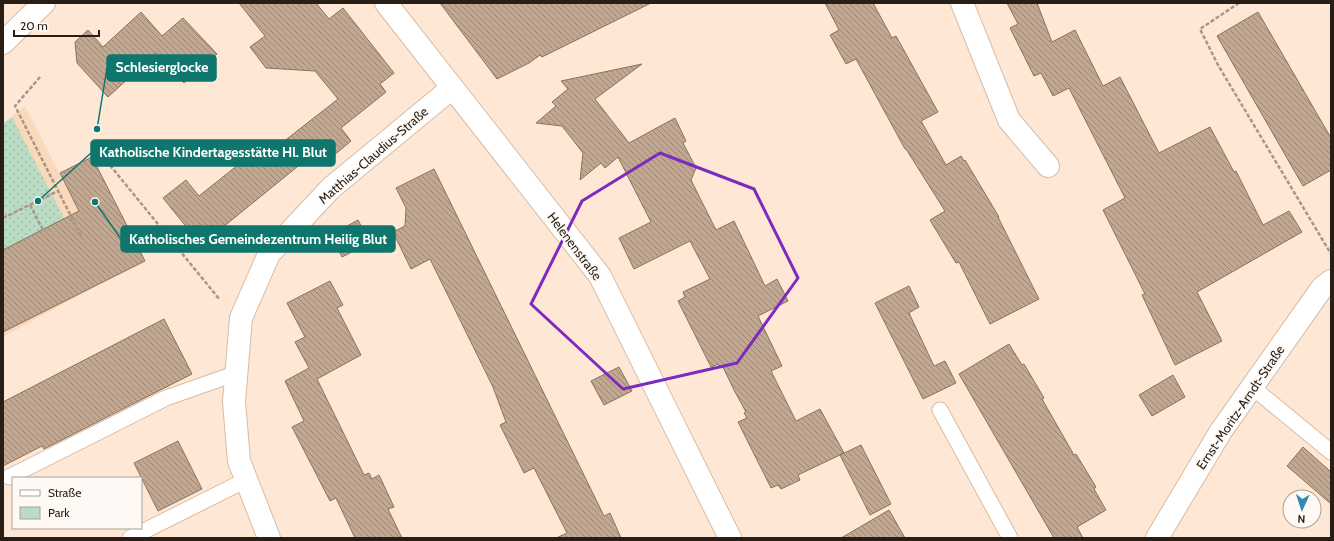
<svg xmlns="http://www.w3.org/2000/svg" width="1334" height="541" viewBox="0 0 1334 541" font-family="Cabin,sans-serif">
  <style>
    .built { fill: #fad9bb }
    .green { fill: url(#green-dots) }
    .building { fill: url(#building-back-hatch); stroke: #8a725c }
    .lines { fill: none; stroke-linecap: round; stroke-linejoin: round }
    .lane-casing { stroke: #d7bca4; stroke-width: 17 }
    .street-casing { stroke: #d7bca4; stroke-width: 24 }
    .path { stroke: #a89788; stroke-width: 2.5; stroke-dasharray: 4 2; stroke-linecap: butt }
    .lane { stroke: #fff; stroke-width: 15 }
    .street { stroke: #fff; stroke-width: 22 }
    .marked { fill: none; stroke: #7b2cbf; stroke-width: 3; stroke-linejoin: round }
    .labels { text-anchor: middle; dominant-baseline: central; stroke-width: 4; stroke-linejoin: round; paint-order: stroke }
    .street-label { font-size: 13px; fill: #281e15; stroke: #fef9f4 }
    .leader { fill: none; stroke: #0f766e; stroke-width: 1.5 }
    .callout-dot { fill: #0f766e; stroke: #fef9f4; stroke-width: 1.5 }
    .callout { fill: #0f766e; stroke: #0f766e; stroke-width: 1.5 }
    .callout-label { font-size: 14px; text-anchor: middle; font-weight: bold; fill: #fff }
  </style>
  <defs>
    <pattern id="green-dots" width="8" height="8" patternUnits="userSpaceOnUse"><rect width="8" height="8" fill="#badbc4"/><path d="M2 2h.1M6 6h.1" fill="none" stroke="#a0bca8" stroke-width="1.8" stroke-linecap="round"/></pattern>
    <pattern id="building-back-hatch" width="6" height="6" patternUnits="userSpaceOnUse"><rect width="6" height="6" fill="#c2a891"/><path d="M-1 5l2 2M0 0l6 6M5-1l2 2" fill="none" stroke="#9e8875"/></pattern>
  </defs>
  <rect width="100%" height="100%" fill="#fee8d5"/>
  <path class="built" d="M25,106l87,171 -109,60v-213z"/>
  <path class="green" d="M12,117l53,103 -43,20 -16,10 -1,-1 -2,1v-126z"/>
  <path class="building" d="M239,3h77l13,16 14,-11 51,65 -14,11 6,8 -45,36 10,13 -18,15 -9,-11 -123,100 -38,-47 23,-18 13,16 64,-51 6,8 69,-54 -23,-28 -49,-3 -16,-21 15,-11z
    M440,3h211l-109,54 -2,-2 -11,8 -32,16z
    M825,3h48l19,35 4,-2 42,76 -17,9 25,44 15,-9 3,5 1,-1 34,57h-1l41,82 -49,25 -31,-62 -3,1 -26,-43 15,-9 -39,-62h-1l-49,-90 -10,5 -16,-29 9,-5z
    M1007,3h30l15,39 23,-12 28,56 17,-9 39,76 51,-26 24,45 2,-1 27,54 26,-14 13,21 -105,60 25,49 -47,24 -33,-70 3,-1 -42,-84 22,-12 -56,-110 -16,8 -12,-23 -7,3 -24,-48 8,-4z
    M141,12l21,24 21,-18 34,36 -33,29 -28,-30 -48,44 -31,-34 -2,-21 13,-12 15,17z
    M1258,12l73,126v32l-28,16 -86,-150z
    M642,64l-47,35 34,44 46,-25 11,23 -3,2 13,25 -5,12 25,50 18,-9 31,65 12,-7 11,22 -30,15 24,50 -11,5 25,50 24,-12 24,44 -46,22 2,5 -19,9 -3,-4 -7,3 -33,-66 9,-4 -3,-5 2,-1 -12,-22 -11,-23 -2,1 -3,-4 -7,3 -33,-66 7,-4 -2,-5 27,-13 -20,-38 -56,28 -15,-31 32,-16 -33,-65 -13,11 -4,-5 -21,17 3,-27 -21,-27 -26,-3 20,-17 -4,-4 16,-13 -7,-8z
    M92,157l53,104 -142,71v-82l76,-39 -19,-38z
    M434,169l170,347 6,-3 11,25h-65l11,-5 -33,-65 -10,5 -24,-48 6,-3 -13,-35 -63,-128 -19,10 -18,-37 12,-6 1,-18 -10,-20z
    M358,220l12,23 -28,14 -11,-22z
    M330,281l13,24 -6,3 24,47 -44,24 47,96 5,-2 3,6 7,-4 15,32 -6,2 14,29h-47l-19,-40 -6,3 -38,-74 12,-6 -19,-40 24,-13 -14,-26 10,-5 -18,-34z
    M909,286l10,21 -10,6 25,53 11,-5 11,22 -33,16 -48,-96z
    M164,319l28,55 -148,75 -2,-3 -39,20v-64z
    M1009,344l13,21 2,-1 20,34 -2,1 32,56 2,-1 20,33 -2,2 12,21 -29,17 6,11h-29l-95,-164z
    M619,367l13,24 -28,14 -13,-24z
    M1173,375l12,22 -33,19 -13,-21z
    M178,441l24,48 -44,22 -24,-48z
    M861,445l30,59 -21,11 -30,-60z
    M1303,447l28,25v32l-44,-38z
    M889,510l16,28h-64z"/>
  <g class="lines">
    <g class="lane-casing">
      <path id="lane" d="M1252,387l79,65
        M940,410l70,128
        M9,477l157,-79 71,-25
        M130,538l116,-58"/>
    </g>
    <g class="street-casing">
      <path id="street" d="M386,3l214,273 130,262
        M962,3l47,117 39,46
        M3,43l41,-40
        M269,538l-30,-77 -5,-59 7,-84 28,-64 62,-66 121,-100
        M1157,538l64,-107 101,-143 9,-7"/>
    </g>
    <path class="path" d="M1239,3l-39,26 18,36 113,189
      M40,77l-25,29 66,130
      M91,142l129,158
      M30,205l13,25
      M3,218l55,-27"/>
    <use href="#lane" class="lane"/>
    <use href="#street" class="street"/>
  </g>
  <path class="marked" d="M660,153l94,36 44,89 -61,85 -114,26 -92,-85 51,-103z"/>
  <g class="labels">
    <g class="street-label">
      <text transform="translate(373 155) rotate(-41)">Matthias-Claudius-Straße</text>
      <text transform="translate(575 246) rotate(53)">Helenenstraße</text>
      <text transform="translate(1240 407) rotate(-56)">Ernst-Moritz-Arndt-Straße</text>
    </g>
  </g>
  <path class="leader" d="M97 129L107 68M38 201L91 153M95 202L121 239"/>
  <g class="callout-dot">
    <circle cx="97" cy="129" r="4"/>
    <circle cx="38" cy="201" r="4"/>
    <circle cx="95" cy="202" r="4"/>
  </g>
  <g class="callout">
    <rect x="107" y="55" width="109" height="26" rx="4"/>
    <rect x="91" y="140" width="244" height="26" rx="4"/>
    <rect x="121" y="226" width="274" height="26" rx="4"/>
  </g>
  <g class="callout-label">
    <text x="162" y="72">Schlesierglocke</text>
    <text x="213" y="157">Katholische Kindertagesstätte Hl. Blut</text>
    <text x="258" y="244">Katholisches Gemeindezentrum Heilig Blut</text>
  </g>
  <rect width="1334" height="541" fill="none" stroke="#281e15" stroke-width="8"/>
  <rect x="12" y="477" width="130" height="52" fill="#fef9f4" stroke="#a8a19b"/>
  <rect x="20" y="490" width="20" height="6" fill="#ffffff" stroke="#a8a19b"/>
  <text x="48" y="497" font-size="12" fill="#281e15">Straße</text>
  <rect x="20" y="507" width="20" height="12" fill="#badbc4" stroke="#a8a19b"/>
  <text x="48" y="517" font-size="12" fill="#281e15">Park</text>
  <g transform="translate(1302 509) rotate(183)"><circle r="19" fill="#fef9f4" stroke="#a8a19b"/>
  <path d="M0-3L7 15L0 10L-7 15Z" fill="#3389b8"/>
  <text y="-6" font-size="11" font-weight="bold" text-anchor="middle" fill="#281e15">N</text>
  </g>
  <path d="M14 30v6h85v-6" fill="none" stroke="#281e15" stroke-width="2"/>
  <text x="20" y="30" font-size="12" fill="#281e15" stroke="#fef9f4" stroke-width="3" paint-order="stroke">20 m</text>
</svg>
